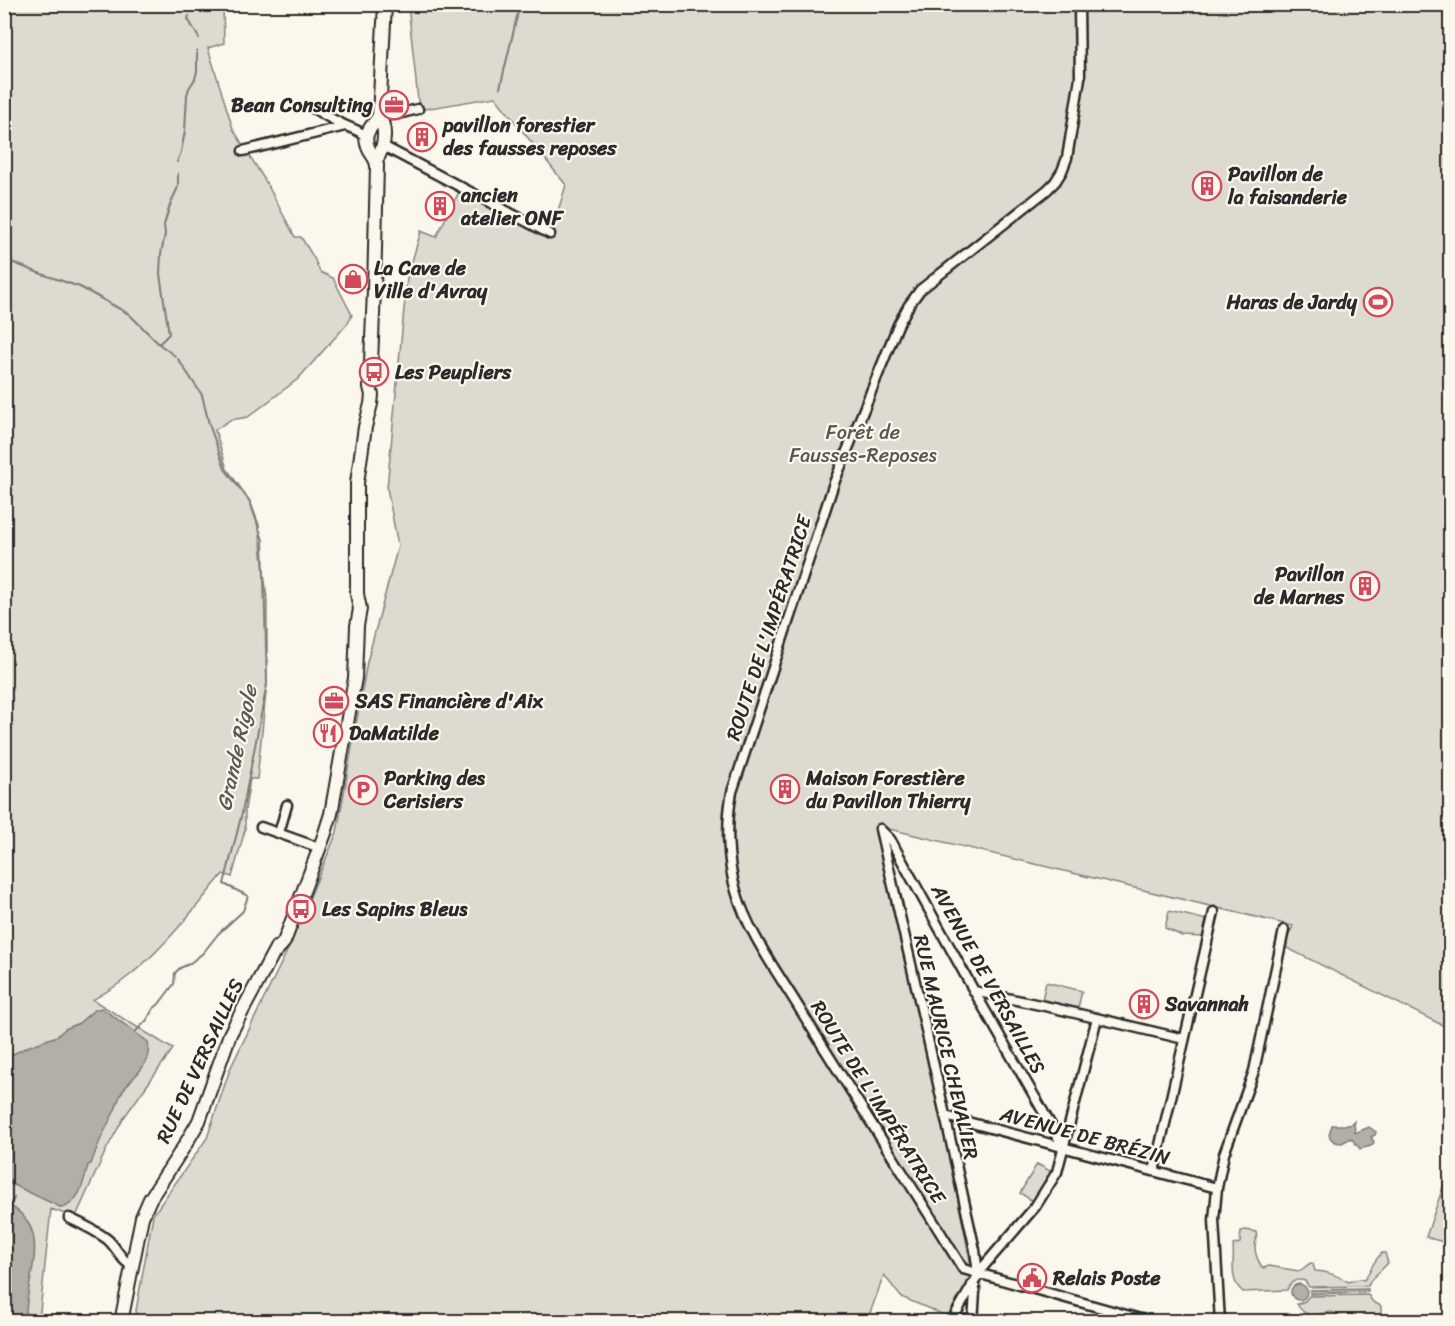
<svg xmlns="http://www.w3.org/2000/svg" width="1455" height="1326" viewBox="0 0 1455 1326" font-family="Sriracha,sans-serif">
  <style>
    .green { fill: #dddad0; stroke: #84827e; stroke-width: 1.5 }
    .water { fill: #b1afa7; stroke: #7b7a75; stroke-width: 1.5 }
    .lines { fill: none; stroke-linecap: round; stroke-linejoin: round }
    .stream { stroke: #7b7a75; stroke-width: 2 }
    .street-casing { stroke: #2b2b2b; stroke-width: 13 }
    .secondary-casing { stroke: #2b2b2b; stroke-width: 16 }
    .street { stroke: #fbf7ec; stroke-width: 8 }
    .secondary { stroke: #fbf7ec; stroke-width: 12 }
    .labels { text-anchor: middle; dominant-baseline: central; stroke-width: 4.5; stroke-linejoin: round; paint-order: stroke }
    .poi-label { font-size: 20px; font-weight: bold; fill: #2b2b2b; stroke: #fbf7ec; text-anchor: start }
    .park-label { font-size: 20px; fill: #585754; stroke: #fbf7ec }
    .street-label { font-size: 20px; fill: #2b2b2b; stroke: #fbf7ec }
    .water-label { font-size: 21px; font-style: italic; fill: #5a5956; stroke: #fbf7ec }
  </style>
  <rect width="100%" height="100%" fill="#fbf7ec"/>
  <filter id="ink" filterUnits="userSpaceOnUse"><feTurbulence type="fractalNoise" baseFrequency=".0167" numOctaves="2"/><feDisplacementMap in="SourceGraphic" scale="12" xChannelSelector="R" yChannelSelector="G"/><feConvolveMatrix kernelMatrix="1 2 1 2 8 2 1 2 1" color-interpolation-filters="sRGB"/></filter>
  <g filter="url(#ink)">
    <path class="green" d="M5,5h218l1,38 -16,5 25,81 33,53 29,55h6l13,21 6,14 13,6 19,37 -4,8 -50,56 -50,38 -18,3 -15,10 12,39 23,32 9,24 8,75v83l-10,96h-7l-5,31v20l-13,47 -9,-3c-30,36 -64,81 -102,108 -9,7 -19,12 -28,18l80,49 -48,67 -18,32 -30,66h-12l-14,-5 -12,112 -34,1z
      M408,5h1042v1024l-163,-81 -3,-3 9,-19 -416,-100 77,354 19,95 -24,42 -48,-20 -17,-22 -17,46 -733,1 19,-107 54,-77 23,-69 60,-124 47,-113 30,-170 31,-116 -11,-58 20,-210 14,-47 15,6 23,-45 79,40 20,-21 8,-26 -71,-88 -76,13z
      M1169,911l38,9 -4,17 -21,-1 -17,-8z
      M1046,982l36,9 -4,17 -36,-8z
      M1037,1164l15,8 -18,30 -14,-9z
      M1450,1166v78l-24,-7z
      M1246,1230l10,2c2,6 -1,9 -1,15 0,8 3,14 7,20l2,1 5,-2 30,5c5,-2 7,-6 12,-8l2,1 2,7c13,0 22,5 34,11l10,-3 5,1c7,-9 9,-19 18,-27h3l3,10 -17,17 -3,6 -59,1 -4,-6c-9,-3 -15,1 -18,9l-44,2c-15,-13 -8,-29 -10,-47l7,-2 1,-12z
      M1368,1295l5,7 8,4v15h-37c-10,-14 -18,-8 -32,-5 -6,-2 -12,-6 -15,-12l8,-3 4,-5z"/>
    <path class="water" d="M102,1008l46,34c4,27 -16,32 -27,52 -3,6 -4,12 -7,18 -9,17 -17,34 -23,52l-3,1c-4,16 -8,38 -26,43l-57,-27v-123l22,-11 30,-11 8,-7 14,-6 15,-13z
      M1354,1121l1,12 14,-6 7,5 -1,3 -4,2 3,5 -3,4 -11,3 -9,-11 -9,5c-7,0 -11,-2 -13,-8l3,-10h17z
      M5,1203c53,26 18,76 21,118h-21z
      M1291 1292a8 8 0 1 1 16 0a8 8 0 1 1-16 0Z
      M1368,1289v3l-58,2v-4z"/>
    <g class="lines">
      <path class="stream" d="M189,16l-1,3 11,19
        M500,88l20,-84
        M177,162l4,-10 4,-21 2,-36 2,-7 6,-9 2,-8v-21
        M4,259l35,14 41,14 49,27 30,30 16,12
        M159,344l10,-10 -9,-60 1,-20 4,-20 -1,-9 6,-20 8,-18v-14
        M135,1032l12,-12 6,-11 6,-5 15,-20 1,-11 5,-5 9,-4 14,-11 15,-19 25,-23 5,-15 -24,-12 18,-71 25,-129 -4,-144 -13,-38 -25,-33 -16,-45 -7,-29 -24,-36
        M10,1206l4,-8"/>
      <g class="street-casing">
        <path id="street" d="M1079,4l1,74 -13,80 -5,13 -7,11 -8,8 -127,100 -11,15 -11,20 -64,158 -102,309c-6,30 -5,69 4,99 12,42 42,82 65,120 53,86 109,172 162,258l188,53
          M311,107c10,6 20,12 31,17 9,5 18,5 25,15
          M379,116l19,-2 20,-5
          M383,146l167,88
          M243,151l102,-25
          M261,827l59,21
          M880,829l44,192 51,229 3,24
          M880,829l10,10 84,152 90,157
          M279,833l8,-28
          M974,991l80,17 130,31
          M945,1116l272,72
          M1154,1171l60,-259
          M69,1218c13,6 26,12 38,21 9,7 14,22 25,27
          M972,1285l3,2v5l-2,30
          M951,1322l32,-55 52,-60 22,-35 40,-154
          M1220,1322l-6,-102 3,-32 7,-34 30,-83 30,-141"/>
      </g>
      <g class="secondary-casing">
        <path id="secondary" d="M376,160c9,-12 11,-31 3,-44l6,-112
          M274,953l10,-11 40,-106 7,-22 24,-136 2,-52 3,-17 -3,-15v-111l8,-56 6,-23 1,-9 -2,-8 4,-97 3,-125c-1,-8 -7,-11 -9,-18 -6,-14 5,-21 11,-31
          M121,1322l21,-105 8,-18 35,-54 14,-24 31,-87 46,-86"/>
      </g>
      <use href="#street" class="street"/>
      <use href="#secondary" class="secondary"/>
    </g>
  </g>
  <defs>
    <g id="office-ring" transform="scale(1.5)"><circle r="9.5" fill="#fbf7ec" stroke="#d1495b" stroke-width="1.5"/><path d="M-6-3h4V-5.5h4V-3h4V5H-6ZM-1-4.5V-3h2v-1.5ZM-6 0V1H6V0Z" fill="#d1495b"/></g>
    <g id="building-ring" transform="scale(1.5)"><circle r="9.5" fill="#fbf7ec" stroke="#d1495b" stroke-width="1.5"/><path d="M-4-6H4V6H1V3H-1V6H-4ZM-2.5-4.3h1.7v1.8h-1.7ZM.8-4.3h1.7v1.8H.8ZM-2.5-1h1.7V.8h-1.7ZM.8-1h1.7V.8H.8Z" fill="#d1495b"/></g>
    <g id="shop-ring" transform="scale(1.5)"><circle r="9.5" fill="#fbf7ec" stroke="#d1495b" stroke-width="1.5"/><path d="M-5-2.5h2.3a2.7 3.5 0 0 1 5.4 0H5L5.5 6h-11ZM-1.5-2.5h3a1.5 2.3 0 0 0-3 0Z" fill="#d1495b"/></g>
    <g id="stadium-ring" transform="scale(1.5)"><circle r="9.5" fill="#fbf7ec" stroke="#d1495b" stroke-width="1.5"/><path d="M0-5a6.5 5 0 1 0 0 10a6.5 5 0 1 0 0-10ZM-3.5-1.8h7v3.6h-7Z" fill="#d1495b"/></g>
    <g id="bus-ring" transform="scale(1.5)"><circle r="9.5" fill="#fbf7ec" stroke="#d1495b" stroke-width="1.5"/><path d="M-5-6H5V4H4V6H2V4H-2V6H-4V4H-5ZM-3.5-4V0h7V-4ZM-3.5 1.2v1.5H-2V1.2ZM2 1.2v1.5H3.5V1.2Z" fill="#d1495b"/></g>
    <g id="restaurant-ring" transform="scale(1.5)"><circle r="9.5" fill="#fbf7ec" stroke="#d1495b" stroke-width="1.5"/><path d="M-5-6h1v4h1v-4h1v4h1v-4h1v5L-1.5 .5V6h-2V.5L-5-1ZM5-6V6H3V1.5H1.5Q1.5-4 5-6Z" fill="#d1495b"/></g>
    <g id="parking-ring" transform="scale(1.5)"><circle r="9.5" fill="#fbf7ec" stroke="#d1495b" stroke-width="1.5"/><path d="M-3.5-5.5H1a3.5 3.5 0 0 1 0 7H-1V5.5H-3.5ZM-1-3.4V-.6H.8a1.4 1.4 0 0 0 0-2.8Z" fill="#d1495b"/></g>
    <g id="civic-ring" transform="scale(1.5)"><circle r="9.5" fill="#fbf7ec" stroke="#d1495b" stroke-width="1.5"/><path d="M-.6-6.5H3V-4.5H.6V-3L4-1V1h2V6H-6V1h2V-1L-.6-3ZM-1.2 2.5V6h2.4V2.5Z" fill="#d1495b"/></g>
  </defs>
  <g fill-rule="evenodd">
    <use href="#office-ring" x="394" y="105"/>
    <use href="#building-ring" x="422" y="137"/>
    <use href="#building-ring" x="1207" y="186"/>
    <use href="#building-ring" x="440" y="206"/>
    <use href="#shop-ring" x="353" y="279"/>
    <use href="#stadium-ring" x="1378" y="302"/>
    <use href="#bus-ring" x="374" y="372"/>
    <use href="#building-ring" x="1365" y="586"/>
    <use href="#office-ring" x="334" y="701"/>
    <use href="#restaurant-ring" x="328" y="733"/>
    <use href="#building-ring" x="785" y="789"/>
    <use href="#parking-ring" x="363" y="790"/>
    <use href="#bus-ring" x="301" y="909"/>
    <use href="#building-ring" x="1144" y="1004"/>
    <use href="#civic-ring" x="1032" y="1278"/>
  </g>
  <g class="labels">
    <g class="poi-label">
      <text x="373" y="105" text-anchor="end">Bean Consulting</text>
      <text x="443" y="125">pavillon forestier<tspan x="443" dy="23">des fausses reposes</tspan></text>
      <text x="1228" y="174">Pavillon de<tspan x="1228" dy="23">la faisanderie</tspan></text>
      <text x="461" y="195">ancien<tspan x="461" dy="23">atelier ONF</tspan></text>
      <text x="374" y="268">La Cave de<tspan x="374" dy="23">Ville d'Avray</tspan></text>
      <text x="1357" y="302" text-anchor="end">Haras de Jardy</text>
      <text x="395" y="372">Les Peupliers</text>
      <text x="1344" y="574" text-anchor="end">Pavillon<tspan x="1344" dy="23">de Marnes</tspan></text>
      <text x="355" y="701">SAS Financière d'Aix</text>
      <text x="349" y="733">DaMatilde</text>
      <text x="384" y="778">Parking des<tspan x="384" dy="23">Cerisiers</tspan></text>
      <text x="806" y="778">Maison Forestière<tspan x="806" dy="23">du Pavillon Thierry</tspan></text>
      <text x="322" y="909">Les Sapins Bleus</text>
      <text x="1165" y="1004">Savannah</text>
      <text x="1053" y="1278">Relais Poste</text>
    </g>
    <g class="park-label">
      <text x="863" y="432">Forêt de<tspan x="863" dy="23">Fausses-Reposes</tspan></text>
    </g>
    <g class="street-label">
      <text transform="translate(769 628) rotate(-72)">ROUTE DE L'IMPÉRATRICE</text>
      <text transform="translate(988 979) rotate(61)">AVENUE DE VERSAILLES</text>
      <text transform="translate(946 1047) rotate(77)">RUE MAURICE CHEVALIER</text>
      <text transform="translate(200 1061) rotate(-65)">RUE DE VERSAILLES</text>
      <text transform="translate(878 1102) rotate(58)">ROUTE DE L'IMPÉRATRICE</text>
      <text transform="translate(1085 1136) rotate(15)">AVENUE DE BRÉZIN</text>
    </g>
    <g class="water-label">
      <text transform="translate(237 748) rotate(-78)">Grande Rigole</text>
    </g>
  </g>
  <rect width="1455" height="1326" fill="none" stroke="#fbf7ec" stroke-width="24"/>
  <rect x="12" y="12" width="1431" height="1302" fill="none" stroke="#2b2b2b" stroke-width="2" filter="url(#ink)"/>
</svg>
